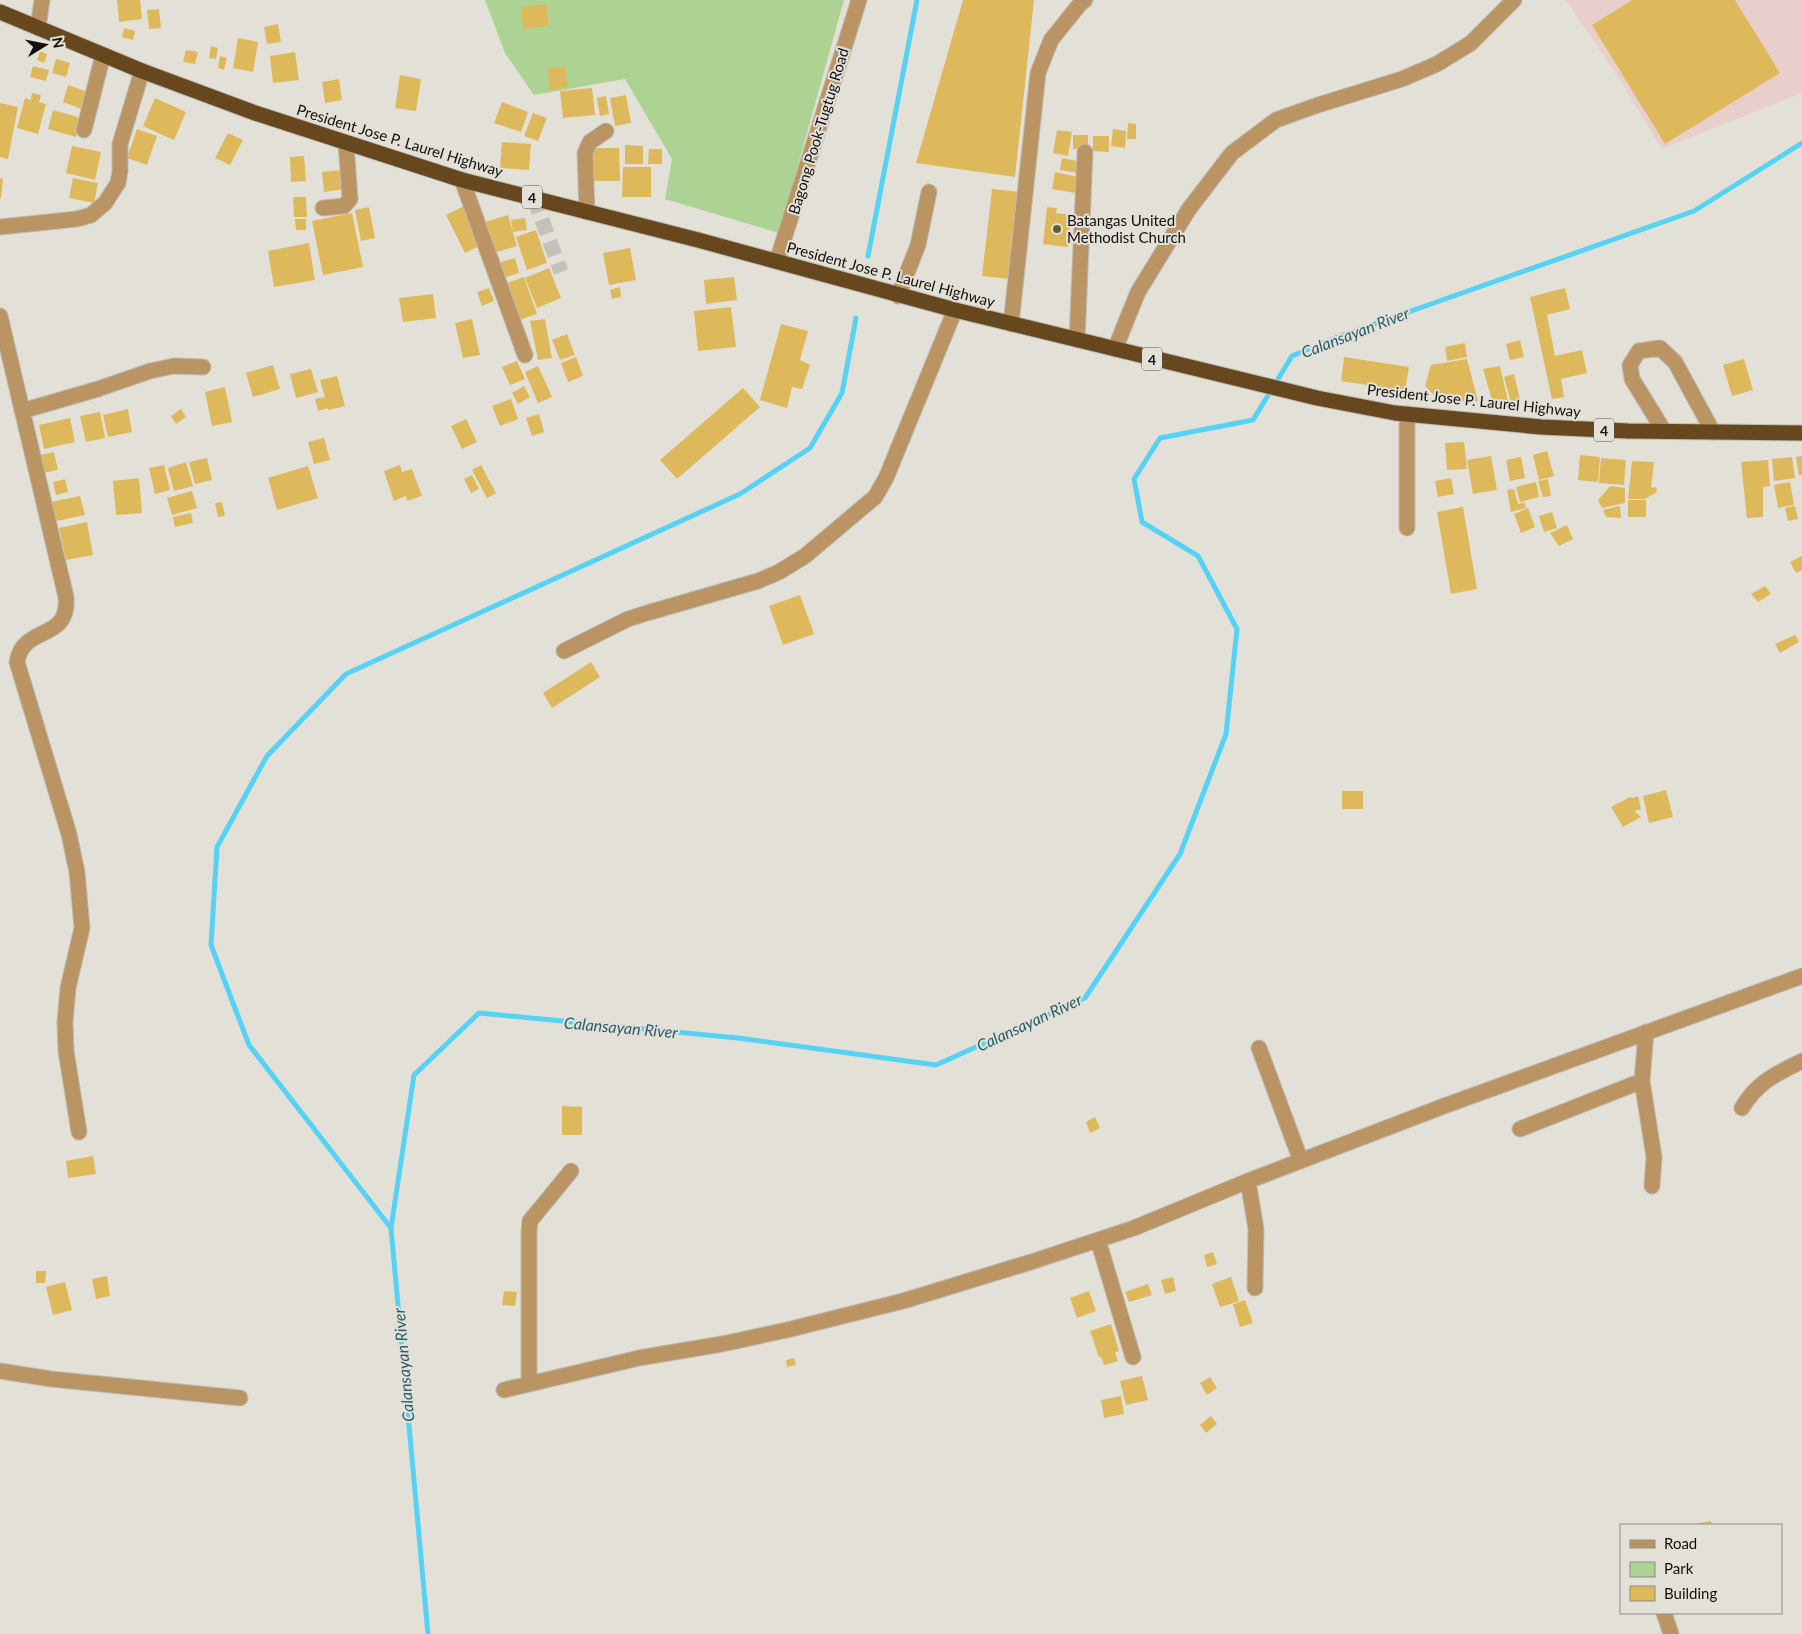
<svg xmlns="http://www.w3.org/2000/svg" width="1802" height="1634" viewBox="0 0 1802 1634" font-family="Lato,sans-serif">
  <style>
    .industrial { fill: #e9cfcc }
    .green { fill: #acd393 }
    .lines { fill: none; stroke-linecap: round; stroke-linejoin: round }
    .stream { stroke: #56d2f5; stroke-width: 5 }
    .building { fill: #deb95c }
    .minor-tunnel { stroke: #c4c1ba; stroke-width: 15; stroke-dasharray: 15 8; stroke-linecap: butt }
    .minor-casing { stroke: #bdbbb4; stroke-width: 17 }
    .highway-casing { stroke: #bdbbb4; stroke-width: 17 }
    .minor { stroke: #bb9463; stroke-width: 15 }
    .highway { stroke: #67481e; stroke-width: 15 }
    .poi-dot { fill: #6a5e2b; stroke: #e3e0d8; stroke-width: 2 }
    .labels { text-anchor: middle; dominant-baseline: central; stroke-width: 4; stroke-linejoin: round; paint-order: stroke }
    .shield { fill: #e3e0d8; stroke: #504e4b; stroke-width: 1 }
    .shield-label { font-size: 14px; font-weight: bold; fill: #11100e }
    .street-label { font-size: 15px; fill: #11100e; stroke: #e3e0d8 }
    .poi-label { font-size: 15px; fill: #11100e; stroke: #e3e0d8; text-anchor: start }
    .water-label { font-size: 16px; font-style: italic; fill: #295c6b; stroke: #e3e0d8 }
  </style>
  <rect width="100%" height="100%" fill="#e3e0d8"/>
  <path class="industrial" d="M1566,0h236v93l-140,56 -44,-72z"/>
  <path class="green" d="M485,0h359l-65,233 -114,-34 7,-40 -47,-80 -91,16 -29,-42z"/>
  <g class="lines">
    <path class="stream" d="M868,256l49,-256
      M391,1228l-142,-183 -38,-100 6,-98 50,-91 79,-82 394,-180 70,-46 32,-55 14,-75
      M428,1634l-37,-406 23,-153 65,-62 259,25 198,27 149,-67 95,-144 46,-120 11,-105 -39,-73 -56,-34 -8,-43 26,-41 93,-18 39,-64 43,-18 359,-127 108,-68"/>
  </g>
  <path class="building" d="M117,0h23l2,19 -23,3z
    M963,0h71l-19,177 -99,-14z
    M1632,0h103l45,73 -115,71 -73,-119z
    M547,4l2,22 -26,3 -2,-22z
    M159,9l2,19 -12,1 -2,-19z
    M278,24l3,18 -14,2 -3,-17z
    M124,28l11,3 -2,9 -11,-3z
    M238,38l20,4 -5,30 -20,-4z
    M211,46l7,2 -2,11 -7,-1z
    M186,50l12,2 -3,12 -12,-2z
    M40,51l7,3 -3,9 -7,-3z
    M295,52l4,28 -26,3 -3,-27z
    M220,56l7,2 -3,12 -6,-2z
    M56,59l14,4 -4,14 -14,-4z
    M33,66l16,4 -3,11 -16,-4z
    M565,66l3,21 -18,3 -3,-22z
    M400,75l21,4 -5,32 -21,-3z
    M339,79l3,21 -17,3 -3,-21z
    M68,85l20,7 -6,17 -19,-7z
    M592,88l3,27 -32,3 -3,-27z
    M32,93l9,2 -2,7 7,2 -8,30 -21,-6 8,-30 6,2z
    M626,95l5,28 -16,3 -5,-28z
    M606,96l3,18 -9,2 -3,-18z
    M155,98l31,14 -12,28 -31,-14z
    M502,102l26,10 -7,20 -27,-9z
    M0,103l18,4 -10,52 -8,-2z
    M53,110l28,8 -5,19 -28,-8z
    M533,113l14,5 -9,23 -14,-5z
    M1128,123l8,1v15h-9z
    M137,129l20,7 -10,29 -20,-7z
    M1113,129l13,2 -1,17 -14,-2z
    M1057,130l15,2 -4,24 -15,-3z
    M228,133l15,7 -13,25 -15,-7z
    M1073,135h15v14h-15z
    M1093,136h16v16l-16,-1z
    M502,142l29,2 -2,26 -29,-2z
    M625,145l18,1v18h-18z
    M72,146l29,6 -6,28 -29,-7z
    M592,148h27l1,33h-28z
    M649,149h13v15h-14z
    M304,156l2,25 -15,1 -1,-25z
    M1062,158l19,4 -2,11 -19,-3z
    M623,167h28v30h-29z
    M342,170l2,19 -20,3 -2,-20z
    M1055,172l24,5 -3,16 -24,-4z
    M0,178l3,1 -2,19h-1z
    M73,178l25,5 -4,20 -25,-5z
    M992,189l29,3 -10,87 -29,-3z
    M293,197h13l1,20h-13z
    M464,206l19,38 -18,9 -19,-38z
    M369,207l6,31 -14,3 -6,-31z
    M1047,207l10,1 -1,5 15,2 -3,32 -25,-3z
    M352,213l11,54 -40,8 -11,-54z
    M508,215l9,31 -23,7 -9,-31z
    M525,218l2,12 -14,2 -2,-12z
    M295,219h11v11h-10z
    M536,230l11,33 -20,7 -11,-33z
    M309,243l6,37 -41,7 -6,-36z
    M630,248l6,32 -27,5 -6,-32z
    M515,258l4,15 -16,5 -5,-15z
    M549,268l12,30 -24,10 -12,-30z
    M524,277l13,37 -20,7 -13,-37z
    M734,277l3,23 -31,4 -2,-24z
    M620,287l1,10 -9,2 -2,-9z
    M489,288l5,13 -12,5 -5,-14z
    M1565,288l5,21 -23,6 8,41 27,-6 5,23 -26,6 3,18 -12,2 -22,-102z
    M433,294l3,24 -33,4 -4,-24z
    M731,307l5,40 -38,4 -4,-40z
    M472,319l8,36 -17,3 -8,-35z
    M545,319l7,39 -14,2 -8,-39z
    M781,324l27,7 -8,29 10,5 -8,24 -10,-2 -5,21 -27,-8z
    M567,334l8,21 -15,5 -8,-20z
    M1520,340l4,17 -14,3 -4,-16z
    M1465,343l2,14 -20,4 -2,-14z
    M576,357l7,19 -15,6 -7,-19z
    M1344,357l65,10 -4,24 -64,-10z
    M1467,359l11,42h-25l-18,-5 -10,-10 6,-21z
    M1744,359l9,31 -21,6 -9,-31z
    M517,361l8,18 -15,6 -8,-18z
    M273,365l7,24 -27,8 -7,-24z
    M538,366l14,31 -14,6 -13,-31z
    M1500,366l8,35 -16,-1 -9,-31z
    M311,369l7,23 -22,6 -6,-24z
    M1514,374l7,29h-10l-7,-26z
    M337,376l8,30 -17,4v-2l-10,3 -3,-12 10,-2 -5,-17z
    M524,386l6,11 -12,7 -6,-11z
    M225,387l7,35 -20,4 -7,-34z
    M743,388l17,19 -83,72 -17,-19z
    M511,399l7,20 -18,7 -8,-20z
    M128,409l4,23 -24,5 -5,-22z
    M181,409l5,8 -10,7 -5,-8z
    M100,412l5,26 -19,4 -6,-26z
    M539,414l5,18 -12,4 -6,-18z
    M70,418l5,24 -31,7 -5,-24z
    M466,419l11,23 -15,7 -11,-23z
    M324,438l6,22 -16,4 -6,-22z
    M1464,442l3,27 -20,1 -2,-27z
    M1547,451l7,25 -15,4 -6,-25z
    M54,452l4,18 -19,4 -3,-18z
    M1580,455l20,2 -2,25 -20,-2z
    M1491,456l6,34 -24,4 -6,-34z
    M1802,456v19h-3l-3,-18z
    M1521,457l4,21 -15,3 -4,-21z
    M1792,457l3,21 -21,3 -2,-22z
    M207,458l5,22 -17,4 -6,-22z
    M1601,458l25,2 -2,25 -25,-2z
    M1768,460l2,26 -7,1v30l-16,1 -6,-56z
    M1632,461l22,1 -3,26 5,-1 1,5 -12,7h-17z
    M186,462l7,24 -19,5 -6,-23z
    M164,465l6,25 -15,4 -6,-26z
    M400,465l2,7 10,-3 10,27 -15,5 -1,-5 -12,5 -10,-30z
    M481,465l15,28 -9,5 -15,-28z
    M308,466l10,32 -41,12 -9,-32z
    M472,475l7,14 -8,4 -7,-14z
    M139,478l3,35 -26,2 -3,-34z
    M1451,478l3,16 -16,3 -3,-16z
    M65,479l3,13 -12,3 -3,-13z
    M1548,479l3,17 -8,1 -5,-16z
    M1536,482l3,15 -19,5 -4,-15z
    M1790,482l4,23 -16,3 -4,-23z
    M1610,486l15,2v15l-23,5 -4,-8z
    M1514,489l4,15 6,-2 2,6 -15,4 -4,-22z
    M192,491l5,17 -25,7 -5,-17z
    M80,496l5,19 -29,6 -5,-19z
    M1628,500h18v17h-18z
    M222,502l3,14 -7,1 -3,-14z
    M1620,506l1,12 -15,-1 -3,-7z
    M1795,506l3,13 -10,2 -3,-13z
    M1463,507l14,82 -26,5 -14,-82z
    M1528,508l7,19 -14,6 -7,-19z
    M1552,512l5,16 -13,4 -5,-16z
    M191,513l2,10 -18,4 -2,-10z
    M87,522l6,33 -27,5 -7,-32z
    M1567,525l6,14 -14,7 -9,-13z
    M1802,556v14l-6,3 -6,-11z
    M1765,586l6,8 -13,8 -7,-8z
    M800,595l14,39 -31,11 -14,-39z
    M1795,635l4,7 -19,11 -5,-9z
    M591,662l9,15 -48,31 -9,-15z
    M1666,790l7,27 -24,6 -6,-27z
    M1342,791h21v18h-21z
    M1638,796l3,13 -7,2 7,6 -18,10 -12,-20 19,-10 3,1z
    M562,1106l20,1v28h-20z
    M1095,1117l5,11 -10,5 -4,-11z
    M93,1156l3,18 -28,4 -2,-17z
    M1213,1252l4,12 -10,3 -3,-12z
    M36,1271h10l-1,12h-9z
    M107,1276l3,20 -14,3 -4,-20z
    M1173,1277l3,14 -11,3 -4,-14z
    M1231,1277l8,24 -19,6 -8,-23z
    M65,1282l7,28 -19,5 -7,-28z
    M1148,1284l4,11 -23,7 -4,-10z
    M504,1291l13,1 -2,14 -13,-1z
    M1089,1291l7,20 -19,7 -7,-20z
    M1245,1300l8,23 -13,4 -7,-23z
    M1111,1324l8,27 -4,1 3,9 -14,4 -3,-8h-2l-9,-26z
    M794,1358l2,7 -9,2 -1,-7z
    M1142,1376l6,24 -22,5 -6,-24z
    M1210,1377l7,11 -10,7 -7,-12z
    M1121,1396l3,18 -20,4 -3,-18z
    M1211,1416l6,8 -11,9 -6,-8z
    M1711,1521l1,4h-18v-1z"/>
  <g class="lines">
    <path class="minor-tunnel" d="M534,198l27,74"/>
    <g class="minor-casing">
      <path id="minor" d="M38,28l4,-28
        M84,130l19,-75
        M462,180l63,175
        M323,208l21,-2 6,-7 -4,-56
        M587,212l-2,-59 5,-11 16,-11
        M0,227l77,-8 14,-4 14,-12 13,-20 2,-12v-27l22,-73
        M777,261l82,-261
        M898,296l20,-51 11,-53
        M0,316l66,281c4,45 -43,27 -49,65l52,172 8,38 5,56 -14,60 -3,34 1,29 13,81
        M1011,324l27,-251 13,-33 29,-36 5,-4
        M1077,340l8,-188
        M1115,349l23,-57 51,-83 43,-56 44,-33 42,-15 84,-26 35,-15 34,-21 43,-43
        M22,411l76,-22 52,-18 24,-5 29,1
        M1407,414v114
        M1664,431l-32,-52 -2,-14 9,-14 21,-3 15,14 38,70
        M564,651l64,-32 19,-6 111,-32 21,-9 26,-16 70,-59 11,-19 69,-168
        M1259,1048l42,113
        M1642,1081l12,76 -2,29
        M1742,1108c15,-26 34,-34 60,-47
        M1520,1129l122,-48 4,-49
        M1248,1181l8,48 -1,59
        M1098,1240l35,117
        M0,1371l51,8 189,19
        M529,1383v-152l1,-10 41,-50
        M504,1390l135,-32 83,-14 65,-14 116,-29 128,-39 103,-34 114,-47 196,-75 358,-130
        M1664,1613l7,21"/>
    </g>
    <g class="highway-casing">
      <path id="highway" d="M0,12l142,59 113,42 207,67 236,60 257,70 362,88 78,15 146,14 87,4 174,2"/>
    </g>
    <use href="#minor" class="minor"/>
    <use href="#highway" class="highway"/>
  </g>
  <circle class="poi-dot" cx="1057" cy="229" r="5"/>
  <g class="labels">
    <g class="shield">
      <rect x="522" y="185.5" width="20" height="23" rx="4"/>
      <rect x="1142" y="347.5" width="20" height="23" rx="4"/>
      <rect x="1594" y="418.5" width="20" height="23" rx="4"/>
    </g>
    <g class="shield-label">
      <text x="532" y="197">4</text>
      <text x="1152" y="359">4</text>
      <text x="1604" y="430">4</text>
    </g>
    <g class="street-label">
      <text transform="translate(818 131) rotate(-73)">Bagong Pook-Tugtug Road</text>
      <text transform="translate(400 140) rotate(17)">President Jose P. Laurel Highway</text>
      <text transform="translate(891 274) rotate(15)">President Jose P. Laurel Highway</text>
      <text transform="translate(1474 400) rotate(6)">President Jose P. Laurel Highway</text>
    </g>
    <g class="poi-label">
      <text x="1067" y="220">Batangas United<tspan x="1067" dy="17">Methodist Church</tspan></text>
    </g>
    <g class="water-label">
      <text transform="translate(1355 332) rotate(-21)">Calansayan River</text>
      <text transform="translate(1029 1022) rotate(-25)">Calansayan River</text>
      <text transform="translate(621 1027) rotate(5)">Calansayan River</text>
      <text transform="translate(403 1365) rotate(-95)">Calansayan River</text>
    </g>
  </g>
  <rect x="1620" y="1524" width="162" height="90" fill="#e3e0d8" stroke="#8f8d87"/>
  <rect x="1630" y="1540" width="25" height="8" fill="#bb9463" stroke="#8f8d87"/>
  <text x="1664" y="1549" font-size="15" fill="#11100e">Road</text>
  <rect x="1630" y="1562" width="25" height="15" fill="#acd393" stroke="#8f8d87"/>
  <text x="1664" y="1574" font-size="15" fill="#11100e">Park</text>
  <rect x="1630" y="1586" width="25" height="15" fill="#deb95c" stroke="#8f8d87"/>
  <text x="1664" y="1599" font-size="15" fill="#11100e">Building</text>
  <g transform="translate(45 45) rotate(80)" stroke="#e3e0d8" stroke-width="4" paint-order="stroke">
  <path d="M0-4L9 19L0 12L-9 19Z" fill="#11100e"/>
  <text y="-8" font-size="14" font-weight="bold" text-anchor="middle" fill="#11100e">N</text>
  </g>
</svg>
